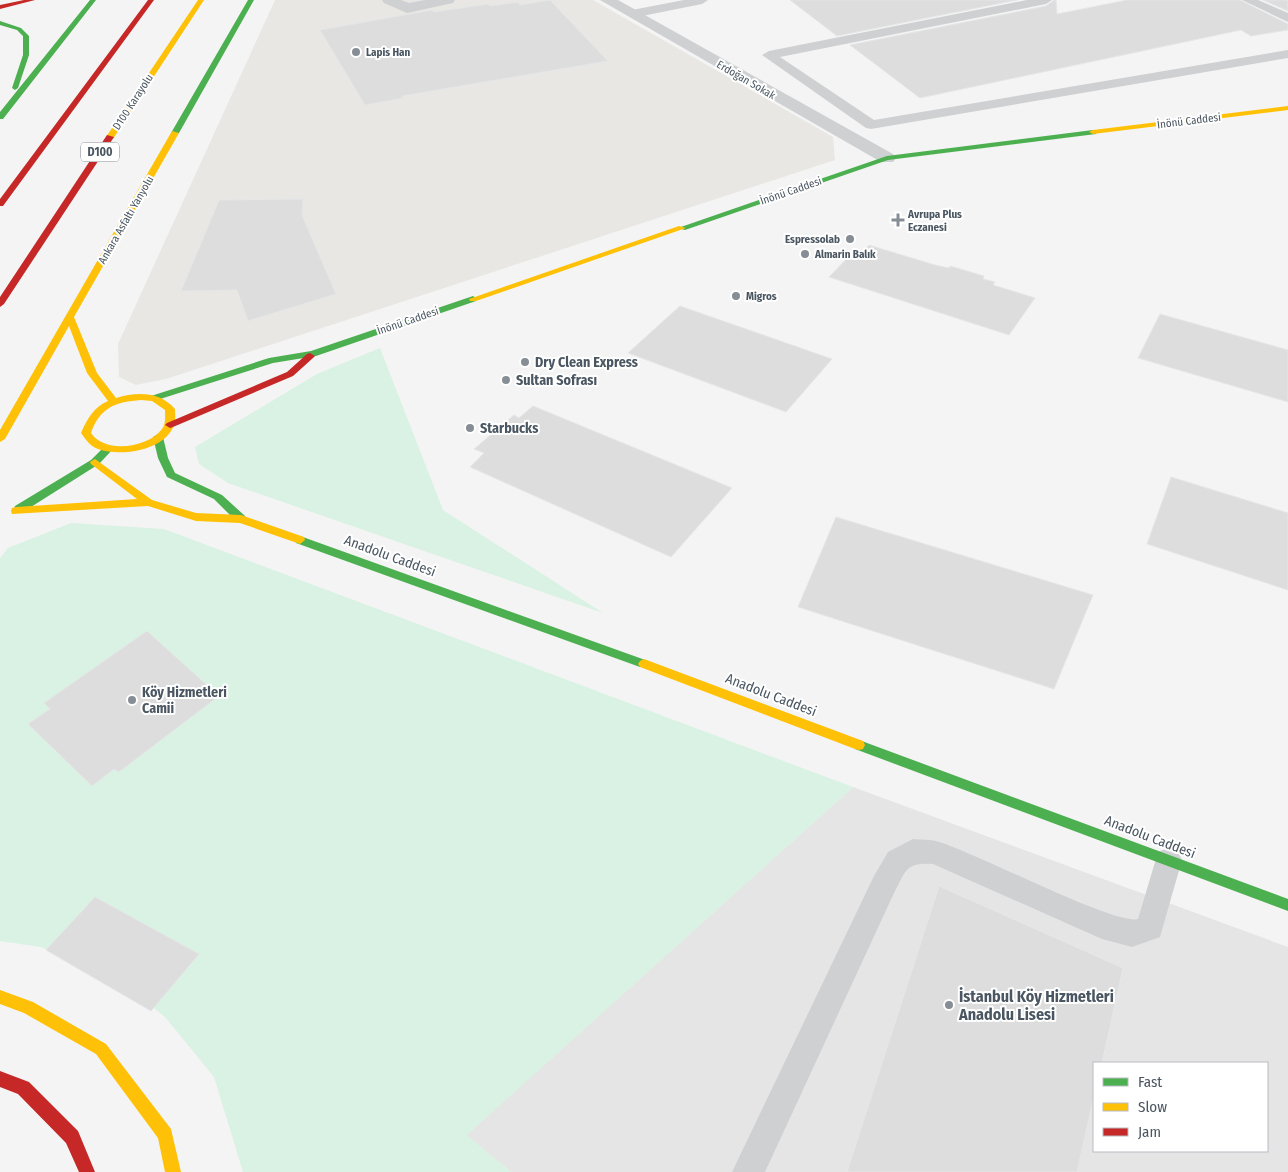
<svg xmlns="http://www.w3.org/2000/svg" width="1288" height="1172" viewBox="0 0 1288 1172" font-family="'Fira Sans Condensed',sans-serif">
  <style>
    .commercial { fill: #e8e7e3 }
    .education { fill: #e6e5e6; fill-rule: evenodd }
    .green { fill: #d9f2e3 }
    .building { fill: #ddddde; stroke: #e5e6e7 }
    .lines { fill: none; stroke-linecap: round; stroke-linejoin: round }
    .lane { fill: #ced0d2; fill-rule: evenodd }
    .street { fill: #ced0d2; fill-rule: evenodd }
    .fast { fill: #4caf50; fill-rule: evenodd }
    .slow { fill: #ffc107; fill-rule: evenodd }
    .jam { fill: #c62828; fill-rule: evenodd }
    .poi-dot { fill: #868d94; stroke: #fff; stroke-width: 2 }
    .labels { text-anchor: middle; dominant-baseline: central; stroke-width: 4; stroke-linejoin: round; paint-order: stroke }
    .far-poi-label { font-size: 11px; font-weight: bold; fill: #4a5661; stroke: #fff; text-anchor: start }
    .far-street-label { font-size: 11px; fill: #4a5661; stroke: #fff }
    .shield { fill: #fff; stroke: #808990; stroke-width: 1 }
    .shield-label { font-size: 12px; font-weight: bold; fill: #4a5661 }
    .poi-label { font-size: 14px; font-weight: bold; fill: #4a5661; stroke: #fff; text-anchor: start }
    .street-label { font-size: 14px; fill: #4a5661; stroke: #fff }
    .near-poi-label { font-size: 16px; font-weight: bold; fill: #4a5661; stroke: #fff; text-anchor: start }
  </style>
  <rect width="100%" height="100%" fill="#f4f4f4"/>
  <path class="commercial" d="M275,0h318l240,137 2,23 -669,219 -30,6 -17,-8 -1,-33z"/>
  <path class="education" d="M853,787l435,160v225h-777l-45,-37zM1094,1063h173v88h-173z"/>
  <path class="green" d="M380,348l63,162 160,103 -375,-130 -29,-19 -4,-17 122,-73z
    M71,523l93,6 689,258 -386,348 44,37h-268l-29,-95 -49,-60 -56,-45 -68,-25 -41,-6v-383l8,-10z"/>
  <path class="building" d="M550,0l58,61 -206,35 1,2 -38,7 -45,-75 112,-20 2,2 54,-8 2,2 28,-4 2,3z
    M790,0h227l-180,36z
    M1054,0h2l1,14 70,-14h113l48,24v6l-37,6 -10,-6 -321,68 -70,-53 196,-39z
    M1263,0h25v11z
    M303,199l-1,16 34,79 -88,27 -11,-31 -56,1 38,-91z
    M869,245l66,20 14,3 1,-2 34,10 -1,3 12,3 -2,3 42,13 -26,37 -180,-58 26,-27 8,2z
    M680,306l152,53 -46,53 -158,-59z
    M1160,314l128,36v52l-150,-44z
    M533,406l51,21 148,61 -61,69 -201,-90 14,-14 -10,-4 40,-34 5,3z
    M1171,477l117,36v77l-141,-46z
    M836,517l257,78 -39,94 -256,-82z
    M147,631l72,65 -100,76 -5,-3 -22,17 -64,-62 22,-15 -6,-6z
    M939,886l184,82 -21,95h-8v33l-17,76h-230z
    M95,897l104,57 -48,57 -105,-61z"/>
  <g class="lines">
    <path class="lane" d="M684,0h24l-6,4 -70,14 -6,-4 6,-4z
      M1027,0h25l-6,4 -266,53 94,63 414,-70v8l-417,71 -5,-1 -104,-73 7,-4z
      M1242,0h16l30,13v9z
      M913,839c7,1 16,0 23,2 37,10 179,85 202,78l20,-67 10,-4 10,4 4,8 -22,77 -28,10 -30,-8 -169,-75c-28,-2 -27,7 -39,29l-129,279h-33l142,-296 14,-24z"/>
    <path class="street" d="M382,0h19l8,3 16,-3h30l-2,3 -46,10 -23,-10z
      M600,0h18l275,154 3,4 -3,4h-12z"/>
    <path class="fast" d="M90,0h6l-93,119h-3v-7z
      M248,0h6l-75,133 -7,2 -1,-2z
      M0,21l21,7 8,8v19l-11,33 -3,2 -3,-2 11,-33v-19l-6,-6 -17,-5z
      M1093,130l4,2 -1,2 -208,26 -203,70 -7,-2 209,-72z
      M473,296l4,3 -1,2 -160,55 -43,7 -116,37h-6l-2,-2 2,-2 118,-38 42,-7z
      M158,434l5,3 5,21 7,15 47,22 23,21 1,3 -1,3h-8l-23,-23 -47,-22 -9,-19 -5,-21z
      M108,446l5,3 -14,15 -76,48h-8l-1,-3 1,-3 76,-46 13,-13z
      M300,536l348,125 2,3 -2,3h-8l-344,-124 -1,-3 1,-3z
      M859,740l429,159v12l-433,-162 -2,-4 2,-4z"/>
    <path class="slow" d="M198,0h6l-91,139h-6l-1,-2z
      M1288,106v4l-195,24 -4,-2 4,-2z
      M172,131l7,2 -105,184 23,56 19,25c21,-6 43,-7 59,11 0,5 1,11 -1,16 -9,26 -54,32 -76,24 -8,-3 -12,-9 -17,-16 6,-14 13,-26 27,-32l-21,-28 -18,-47 -64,113 -5,3v-12zM141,400l11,1 13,9c0,7 1,14 -3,19 -14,19 -57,25 -71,4 9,-26 25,-31 50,-33z
      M679,226l7,2 -210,73h-6l-1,-2z
      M95,459l57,41 44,13 45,2 63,22 1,3 -5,4 -60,-21 -44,-2 -48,-15 -136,8 -1,-3 1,-3 4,-1 121,-8 -46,-35 -1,-2z
      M644,659l219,82 2,4 -2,4 -4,1 -4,-1 -215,-82 -2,-3 2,-3z
      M0,990l33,12 73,42 65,85 10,43h-16l-7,-34 -62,-84 -72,-41 -24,-9z"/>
    <path class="jam" d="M24,0h11l-35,9v-4z
      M148,0h6l-151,206h-3v-7z
      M107,135l7,2 -110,167 -4,3v-10z
      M310,353l5,3 -2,2 -20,18 -120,51 -3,1 -5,-3 2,-2 120,-51 20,-18z
      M0,1071l29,11 49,49 17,41h-16l-13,-29 -48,-49 -18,-7z"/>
  </g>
  <g class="poi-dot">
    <circle cx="356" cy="52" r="5"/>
    <path d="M895.5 212.5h5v5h5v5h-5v5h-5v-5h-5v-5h5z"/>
    <circle cx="850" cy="239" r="5"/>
    <circle cx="805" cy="254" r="5"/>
    <circle cx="736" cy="296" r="5"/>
    <circle cx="525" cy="362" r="5"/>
    <circle cx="506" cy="380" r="5"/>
    <circle cx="470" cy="428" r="5"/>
    <circle cx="132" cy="700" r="5"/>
    <circle cx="949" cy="1005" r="5"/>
  </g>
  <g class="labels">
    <g class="far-poi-label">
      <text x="366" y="52">Lapis Han</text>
      <text x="908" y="214">Avrupa Plus<tspan x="908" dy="13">Eczanesi</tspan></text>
      <text x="840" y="239" text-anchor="end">Espressolab</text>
      <text x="815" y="254">Almarin Balık</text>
      <text x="746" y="296">Migros</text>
    </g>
    <g class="far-street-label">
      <text transform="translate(746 80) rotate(30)">Erdoğan Sokak</text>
      <text transform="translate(133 102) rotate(-57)">D100 Karayolu</text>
      <text transform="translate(1189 121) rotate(-7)">İnönü Caddesi</text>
      <text transform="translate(791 191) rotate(-19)">İnönü Caddesi</text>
      <text transform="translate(126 220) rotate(-60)">Ankara Asfaltı Yanyolu</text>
      <text transform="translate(408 321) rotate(-19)">İnönü Caddesi</text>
    </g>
    <rect class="shield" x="81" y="142.5" width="38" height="19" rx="4"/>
    <g class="shield-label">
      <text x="100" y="152">D100</text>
    </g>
    <g class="poi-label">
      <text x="535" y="362">Dry Clean Express</text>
      <text x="516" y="380">Sultan Sofrası</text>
      <text x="480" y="428">Starbucks</text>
      <text x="142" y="692">Köy Hizmetleri<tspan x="142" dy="16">Camii</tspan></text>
    </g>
    <g class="street-label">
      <text transform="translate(390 556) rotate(20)">Anadolu Caddesi</text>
      <text transform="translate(771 695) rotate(21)">Anadolu Caddesi</text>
      <text transform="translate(1150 837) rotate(21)">Anadolu Caddesi</text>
    </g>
    <g class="near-poi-label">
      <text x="959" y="996">İstanbul Köy Hizmetleri<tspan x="959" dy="18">Anadolu Lisesi</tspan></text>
    </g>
  </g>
  <rect x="1093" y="1062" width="175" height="90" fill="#ffffff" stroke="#b7bbc0"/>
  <rect x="1103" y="1078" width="25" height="8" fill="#4caf50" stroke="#b7bbc0"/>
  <text x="1138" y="1087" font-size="15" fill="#4a5661">Fast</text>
  <rect x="1103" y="1103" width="25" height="8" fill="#ffc107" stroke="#b7bbc0"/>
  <text x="1138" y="1112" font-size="15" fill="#4a5661">Slow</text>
  <rect x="1103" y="1128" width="25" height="8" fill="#c62828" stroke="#b7bbc0"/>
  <text x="1138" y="1137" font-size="15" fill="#4a5661">Jam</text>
</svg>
